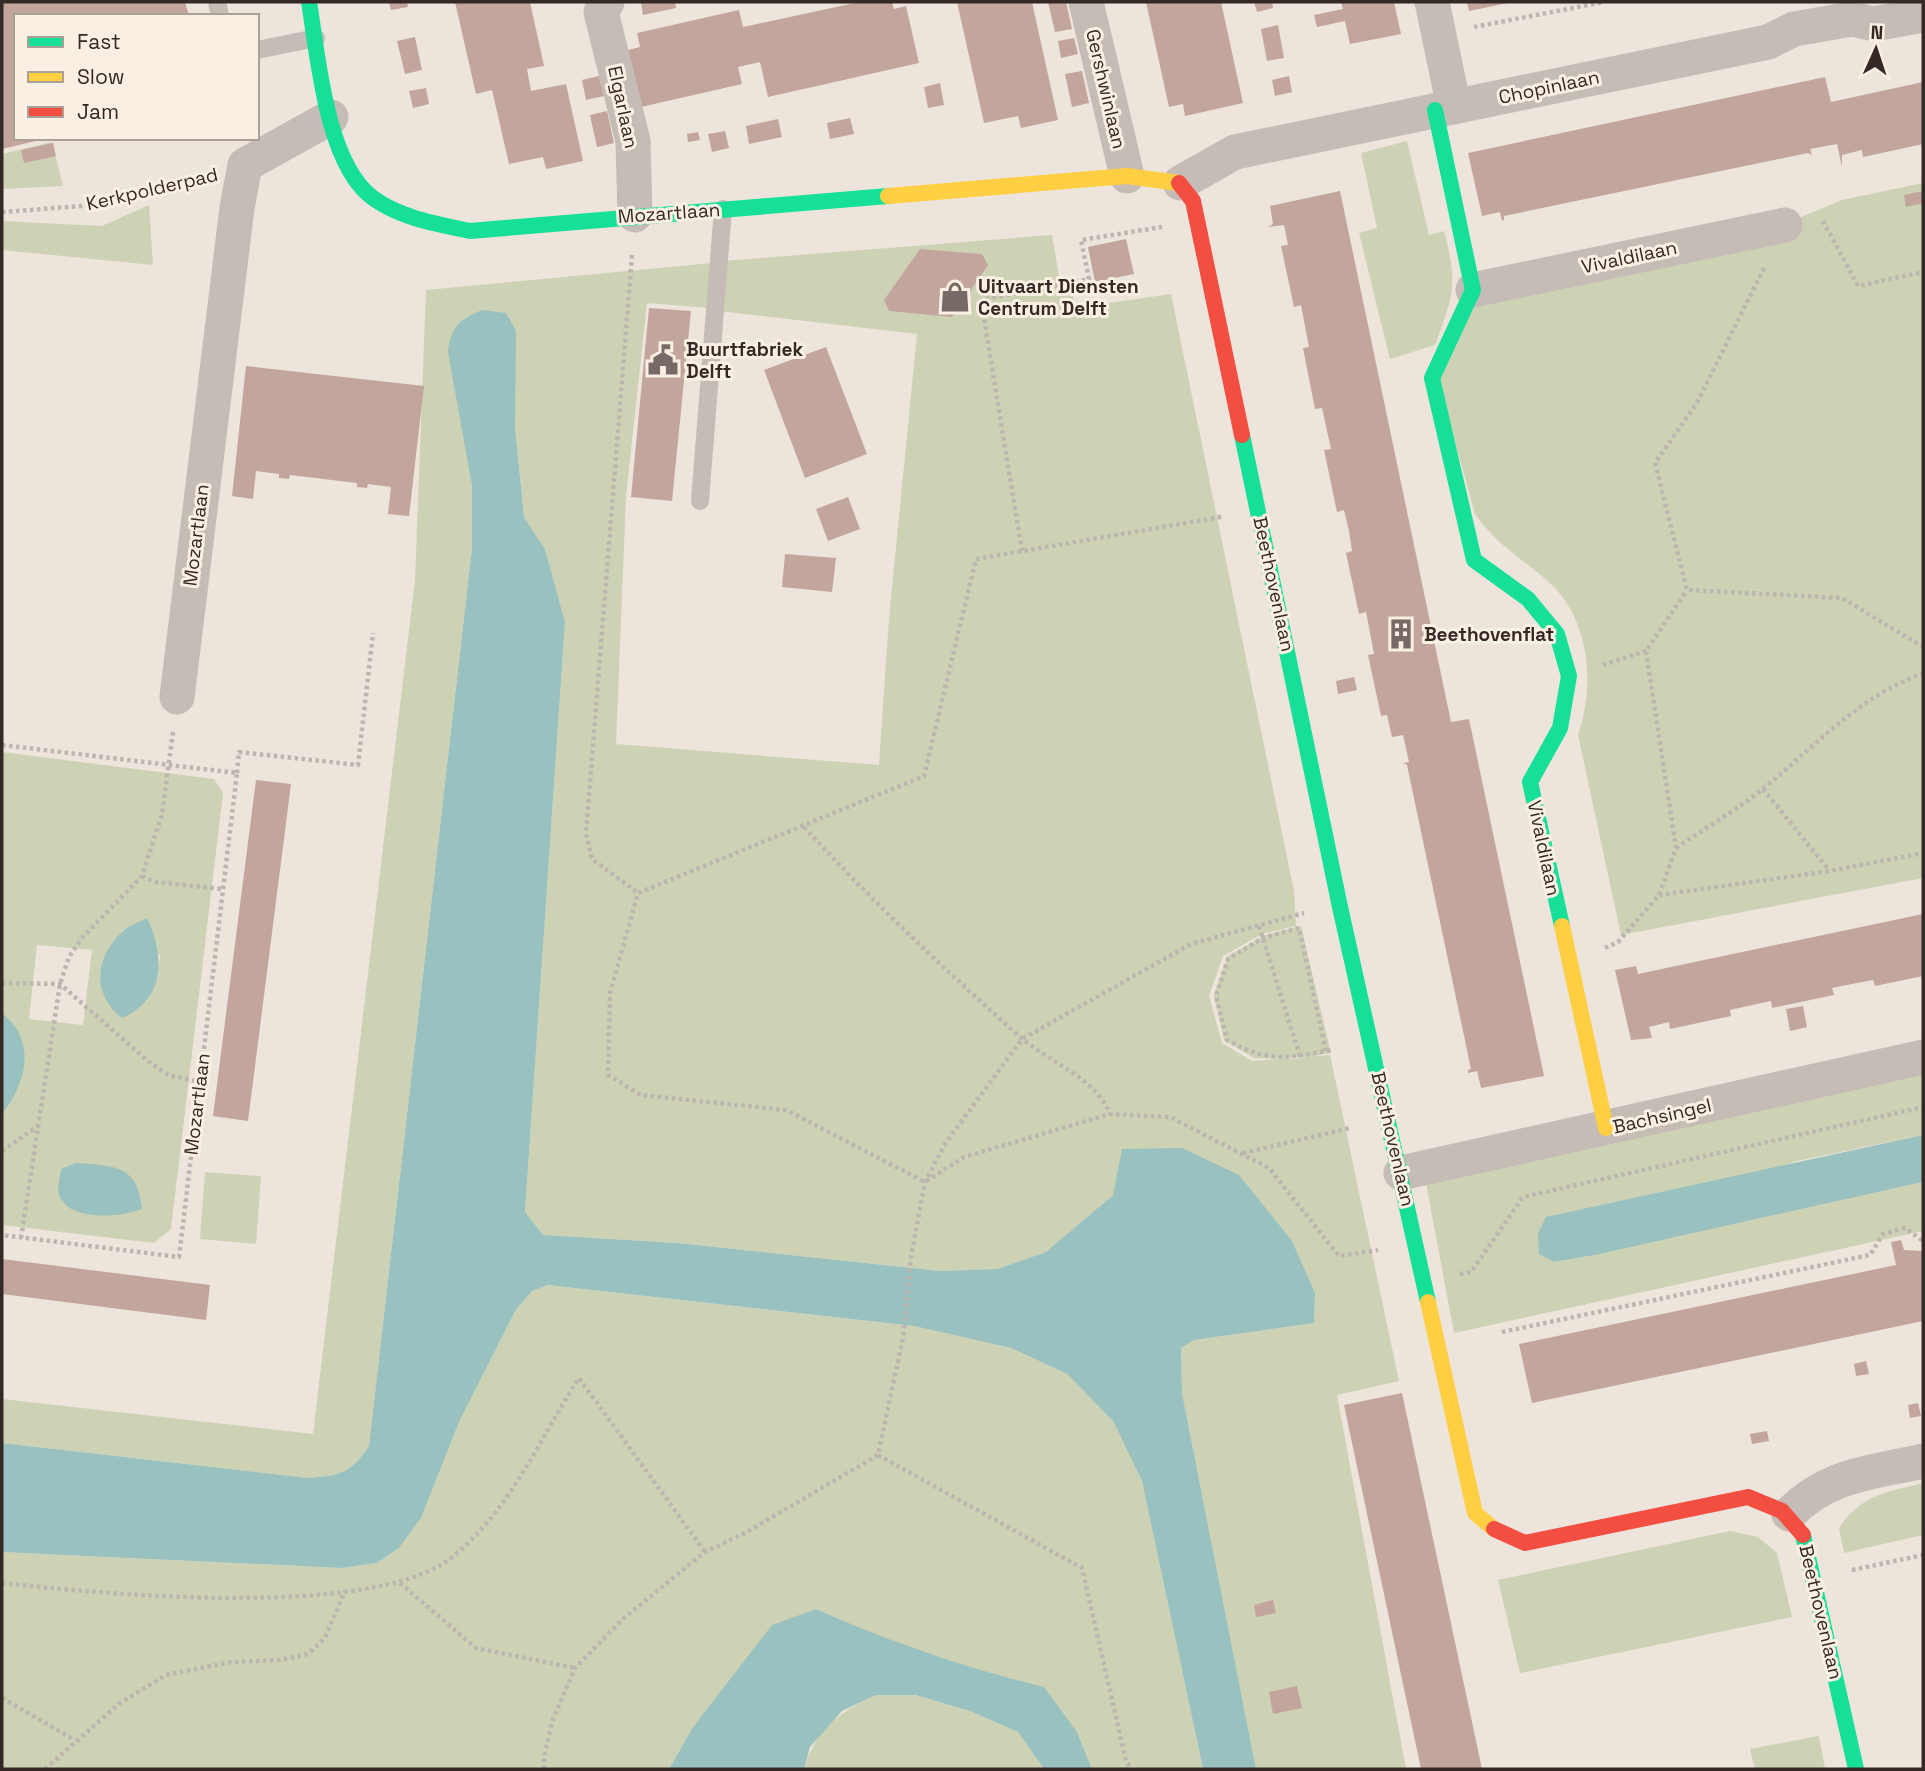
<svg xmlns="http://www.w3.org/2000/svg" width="1925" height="1771" viewBox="0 0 1925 1771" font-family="'Space Grotesk',sans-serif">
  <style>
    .green { fill: #ced2b5; fill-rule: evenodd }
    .water { fill: #98c1bf }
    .building { fill: #c2a69d }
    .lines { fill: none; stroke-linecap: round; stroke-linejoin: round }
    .path { stroke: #bdb5af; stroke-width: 4.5; stroke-dasharray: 3.5 3.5; stroke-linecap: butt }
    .lane { stroke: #c5bcb6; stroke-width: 18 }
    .street { stroke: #c5bcb6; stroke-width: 35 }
    .fast { stroke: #16e098; stroke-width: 16 }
    .slow { stroke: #ffcf43; stroke-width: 16 }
    .jam { stroke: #f24e42; stroke-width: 16 }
    .labels { text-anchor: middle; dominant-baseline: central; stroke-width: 6; stroke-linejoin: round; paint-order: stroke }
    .street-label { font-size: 19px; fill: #352925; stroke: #faefe3 }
    .poi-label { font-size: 19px; font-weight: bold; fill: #352925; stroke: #faefe3; text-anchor: start }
  </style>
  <rect width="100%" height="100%" fill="#ede4dc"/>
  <path class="green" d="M1407,141l22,94 15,-4c14,53 10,64 -9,114l-45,14 -31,-126 18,-5 -16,-75z
    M52,142l11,44 -61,3v-35z
    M1923,183v695l-302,57 -43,-200c18,-54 12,-121 -36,-159 -25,-20 -48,-35 -67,-62l-37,-134 40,-83 287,-65 77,-32z
    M149,205l4,60 -151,-15v-29l100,5z
    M1052,235l9,53 10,-2 4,22 96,-14 123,597 2,35 -34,8 -39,22 -14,40 13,47 30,18 78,-6 69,326 -62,14 69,374h-150l-74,-376 -1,-46 13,-7 120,-17 1,-29 -23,-53 -179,-46 -67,57 -49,17 -57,2 -262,-28 -135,-8 -18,-23 40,-590 -20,-73 -21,-32 -9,-90 -66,-75 23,134v62l-103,898c-19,28 -28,29 -61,32l-306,-35v-44l311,35 102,-854 11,-290 286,-27 -3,45 -62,-5 -21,193 -10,248 263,21 10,-147 28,-284 -198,-23 4,-50z
    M2,752l212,27 9,14 -52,436 -17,14 -152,-18v-111l21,-43 -21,-58zM123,930l37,25 -2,22 -12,25 -44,-40zM37,945l55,5 -9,75 -54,-6z
    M1301,926l30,127 -36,6 -41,-1 -30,-18 -10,-45 14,-39 37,-21z
    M1923,1072v63l-126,26 -258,93 16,8 40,-7 328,-73v49l-469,102 -29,-155z
    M205,1172l56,4 -5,68 -56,-5z
    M548,1285l366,41 97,22 56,26 46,47 29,60 61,288h-111l-15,-37 -89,-59 -106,-34 -66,-30 -44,17 -79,101 -24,42h-667v-217l340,16 35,-5 22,-15 22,-30 38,-96 56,-111 17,-20z
    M1923,1483v52l-79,18 -5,-25c23,-34 47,-35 84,-45z
    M1730,1531l28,6 19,16 15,64 -272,56 -22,-93z
    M876,1695h38l56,16 48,21 26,37h-240c12,-40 35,-57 72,-74z
    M1819,1736l6,33h-70l-5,-20z"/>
  <path class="water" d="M482,310l24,3 10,18 -1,96 9,90 21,32 20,73 -40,590 18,23 135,8 262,28 57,-2 49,-17 67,-57 9,-46 60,-1 57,27 53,66 23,52 -1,30 -120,17 -13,8 1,45 74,376h-53l-61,-288 -29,-60 -46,-47 -56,-26 -97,-22 -366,-41 -16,6 -17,20 -56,111 -38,96 -22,30 -22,15 -35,5 -340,-16v-109l306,35c33,-3 42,-4 61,-32l103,-898v-62l-24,-134c3,-26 11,-32 34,-42z
    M147,918c18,38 19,81 -25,100 -30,-23 -28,-60 0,-86 6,-6 17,-10 25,-14z
    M2,1013c35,28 25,69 0,101z
    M1923,1135v47l-328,73 -41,7 -15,-8 -1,-21 8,-16z
    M76,1163c38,3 62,1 66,46 -20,8 -71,13 -82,-12 -4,-8 0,-19 1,-28z
    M816,1609c74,33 150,59 228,78l33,45 15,37h-48l-26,-37 -48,-21 -55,-16h-39l-34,16 -32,36 -6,22h-135l24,-42 79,-102z"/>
  <path class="building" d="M2,2h183l4,14h-173v122l28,1 -42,10z
    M389,2h18l1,5 -17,3z
    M455,2h75l14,64 -17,3 4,22 35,-7 17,77 -37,8 -3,-12 -34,7 -17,-74 -16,4z
    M641,2h34l1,6 -33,7z
    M859,2h33l2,7 12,-3 13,57 -151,34 -8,-35 -22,5 4,17 -101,23 -13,-57 12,-3 -3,-14 102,-23 4,17z
    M957,2h75l26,118 -37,8 -3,-12 -34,7z
    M1048,2h18l6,27 -17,3z
    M1146,2h75l22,101 -58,13 -2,-12 -14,3z
    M1254,2h18l1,6 -16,4z
    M1341,2h53l7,32 -51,10 -5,-23 -28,6 -3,-12 29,-6z
    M1467,2h41v1l-39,8z
    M1278,25l6,33 -17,3 -6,-32z
    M415,37l7,33 -17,4 -8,-33z
    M1074,38l4,16 -17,4 -3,-17z
    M1082,71l7,32 -17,4 -7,-33z
    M599,76l5,20 -18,4 -4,-20z
    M1289,76l3,16 -17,4 -3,-16z
    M1825,77l6,25 92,-20v62l-60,13 -1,-7 -20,5v12l-5,-23 -27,5 2,6 -4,-2 -304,63v4l-2,1 -2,-9 -18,4 -14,-63z
    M940,83l4,22 -16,3 -4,-21z
    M426,88l3,16 -16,4 -4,-17z
    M607,111l7,32 -17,4 -7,-32z
    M850,118l4,16 -24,5 -3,-16z
    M778,119l4,18 -33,7 -3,-18z
    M725,131l4,17 -17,4 -4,-18z
    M698,132l2,8 -12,2 -1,-8z
    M53,143l3,13 -32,7 -3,-13z
    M1340,191l111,531 18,-3 75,357 -63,12 -4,-17 -9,2v-3l3,-1 -64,-304 -4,-2 6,-1 -6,-27 -11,2 -5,-22 -6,1 -13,-61 6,-1 -8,-42 -7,2 -13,-61 6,-2 -3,-20 -5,-21 -7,2 -13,-62 7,-1 -9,-41 -7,1 -12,-61 6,-1 -8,-42 -7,2 -13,-61 7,-1 -4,-20 -16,2 5,-3 -3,-18z
    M1923,191v12l-17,4 -2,-12z
    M1126,239l8,35 -39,8 -7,-35z
    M920,249l62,5 6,11 -36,52 -63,-6 -5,-11z
    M649,308l42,3 -19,190 -41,-4z
    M826,347l41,107 -62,24 -41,-108z
    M246,366l178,20 -15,130 -21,-2 3,-27 -23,-3 -1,4 -10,-1v-4l-67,-8 -1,4 -10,-1v-4l-23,-3 -3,28 -21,-3z
    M848,497l12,32 -32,12 -12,-32z
    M785,554l51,4 -4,34 -50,-5z
    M1354,677l3,13 -19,4 -2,-13z
    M256,780l35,4 -43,337 -35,-5z
    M1923,914v62l-48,10 -2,-6 -21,4 -20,4 2,7 -62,13 -1,-7 -41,9 1,6 -61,13 -1,-7 -20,5 3,11 -21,2 -16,-70 21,-4 2,8z
    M1803,1006l4,21 -17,4 -4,-22z
    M1901,1240l3,10 19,1v70l-391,82 -13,-59 377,-79 -5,-23z
    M2,1259l208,26 -4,35 -204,-26z
    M1866,1361l3,13 -13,2 -2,-12z
    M1402,1393l80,376h-61l-77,-364z
    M1918,1403l3,13 -11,2 -2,-13z
    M1767,1431l2,10 -17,3 -2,-10z
    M1273,1600l3,13 -20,4 -2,-12z
    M1297,1686l5,22 -29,6 -4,-22z"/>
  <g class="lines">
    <path class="path" d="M1474,27l130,-25
      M2,212l80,-6 122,-25
      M1823,221l35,65 65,-14
      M632,255l-46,578 6,26 46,34
      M1764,268l-67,135 -42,60 32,127 155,8 81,49
      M1221,517l-245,42 -52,217 -286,117 -28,100 -2,82 33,20 145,15 139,72 39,-25 146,-43 60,3 99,51 70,88 39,-6
      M1022,551l-41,-251 108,-21 -8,-39 81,-13
      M1603,665l43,-14
      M2,745l235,28 -58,484 -177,-22
      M237,773l2,-21 119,13 15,-132
      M1763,789l66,81
      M804,827c68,74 140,142 215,209 29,26 76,41 91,78
      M1676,848c29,-20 61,-38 88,-60 52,-43 95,-91 159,-115
      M142,876l13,6 68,7
      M1659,895l171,-24 93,-18
      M1259,926l41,130
      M1605,948l13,-6 41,-47 17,-47 -30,-197 41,-61
      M2,983l58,1 89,78 19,13 32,7
      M1326,1051l-27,-123 -36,10 -35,21 -12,37 11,44c41,23 60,18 105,10
      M2,1151l36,-25
      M1243,1153l107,-25
      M21,1238l39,-254 9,-27 13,-19 60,-62 20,-62 11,-82
      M1460,1274l11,-2 52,-75 400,-90
      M1502,1332l368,-77 13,-21 22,-6 18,13
      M878,1455l204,113 44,193 6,8
      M1852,1570l71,-15
      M2,1583c101,11 369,37 449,-25 59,-47 88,-118 128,-180l126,174
      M400,1583l76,65 99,20
      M2,1698l73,42
      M45,1769l75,-66 46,-28 65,-13 49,-2 28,-6 17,-16 20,-47
      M544,1769v-13l9,-37 22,-51 49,-50 81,-66 40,-19 133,-78 25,-117 8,-81 14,-75 20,-38 77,-105 169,-95 113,-31"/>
    <path class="lane" d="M217,2l3,14
      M257,50l59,-12
      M700,501l23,-292"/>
    <path class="street" d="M607,2l-6,10 32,129 2,74
      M1086,2l41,174
      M1432,2l22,105
      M1180,183l55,-31 533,-110 26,-13 58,-10 22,5 49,-9
      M1473,290l312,-65
      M177,697l60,-489 8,-43 86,-48
      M1401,1173l522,-116
      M1789,1514c39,-40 82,-41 134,-53"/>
    <path class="fast" d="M309,2c9,54 17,162 64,196 27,20 65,26 97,33l418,-35
      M1435,110l38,180 -41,88 42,182 54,39 29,35 12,42 -9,52 -30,54 32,144
      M1242,435l98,472 88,395
      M1803,1535l53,234"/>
    <path class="slow" d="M888,196l239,-20 52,7
      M1562,926l44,202
      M1428,1302l47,211 19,16"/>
    <path class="jam" d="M1179,183l14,18 49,234
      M1494,1529l31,14 223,-46 34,14 21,24"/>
  </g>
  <defs>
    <g id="shop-bare" transform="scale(2.415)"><path d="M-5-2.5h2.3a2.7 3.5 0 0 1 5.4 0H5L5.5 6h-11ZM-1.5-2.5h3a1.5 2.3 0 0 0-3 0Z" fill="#756a65" stroke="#faefe3" stroke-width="2.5" paint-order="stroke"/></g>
    <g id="civic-bare" transform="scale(2.415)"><path d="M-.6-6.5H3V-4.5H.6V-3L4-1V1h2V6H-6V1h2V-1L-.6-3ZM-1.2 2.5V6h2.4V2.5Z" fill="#756a65" stroke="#faefe3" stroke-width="2.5" paint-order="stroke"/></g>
    <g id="building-bare" transform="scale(2.415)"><path d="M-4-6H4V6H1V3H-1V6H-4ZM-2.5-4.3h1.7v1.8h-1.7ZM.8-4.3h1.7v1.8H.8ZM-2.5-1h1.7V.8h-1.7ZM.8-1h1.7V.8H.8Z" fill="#756a65" stroke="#faefe3" stroke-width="2.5" paint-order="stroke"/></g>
  </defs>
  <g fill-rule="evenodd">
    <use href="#shop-bare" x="955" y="297"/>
    <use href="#civic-bare" x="663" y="360"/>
    <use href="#building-bare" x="1401" y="634"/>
  </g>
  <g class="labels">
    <g class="street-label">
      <text transform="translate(1549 87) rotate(-12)">Chopinlaan</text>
      <text transform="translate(1106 89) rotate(77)">Gershwinlaan</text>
      <text transform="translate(623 107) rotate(78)">Elgarlaan</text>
      <text transform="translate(152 189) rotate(-13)">Kerkpolderpad</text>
      <text transform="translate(669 213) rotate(-4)">Mozartlaan</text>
      <text transform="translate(1629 257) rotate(-12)">Vivaldilaan</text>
      <text transform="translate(196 535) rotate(-83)">Mozartlaan</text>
      <text transform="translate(1274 584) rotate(78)">Beethovenlaan</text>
      <text transform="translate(1544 848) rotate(78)">Vivaldilaan</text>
      <text transform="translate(197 1104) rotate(-83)">Mozartlaan</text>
      <text transform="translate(1662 1116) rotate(-13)">Bachsingel</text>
      <text transform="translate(1393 1139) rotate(77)">Beethovenlaan</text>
      <text transform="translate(1821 1612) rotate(77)">Beethovenlaan</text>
    </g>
    <g class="poi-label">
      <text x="978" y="286">Uitvaart Diensten<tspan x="978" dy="22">Centrum Delft</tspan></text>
      <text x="686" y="349">Buurtfabriek<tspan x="686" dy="22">Delft</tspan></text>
      <text x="1424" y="634">Beethovenflat</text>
    </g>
  </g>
  <rect width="1925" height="1771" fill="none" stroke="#352925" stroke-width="7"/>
  <rect x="14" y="14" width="245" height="126" fill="#faefe3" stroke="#aba097" stroke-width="2"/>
  <rect x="28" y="37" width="35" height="10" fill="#16e098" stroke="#aba097" stroke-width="2"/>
  <text x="77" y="49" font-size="21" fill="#352925">Fast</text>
  <rect x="28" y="72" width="35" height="10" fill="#ffcf43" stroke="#aba097" stroke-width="2"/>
  <text x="77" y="84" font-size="21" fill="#352925">Slow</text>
  <rect x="28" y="107" width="35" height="10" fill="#f24e42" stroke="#aba097" stroke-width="2"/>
  <text x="77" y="119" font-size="21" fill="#352925">Jam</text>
  <g transform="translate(1876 49) rotate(3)" stroke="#faefe3" stroke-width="5" paint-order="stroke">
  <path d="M0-5L12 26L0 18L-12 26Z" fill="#352925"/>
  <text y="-10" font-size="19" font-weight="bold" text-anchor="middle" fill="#352925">N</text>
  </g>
</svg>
